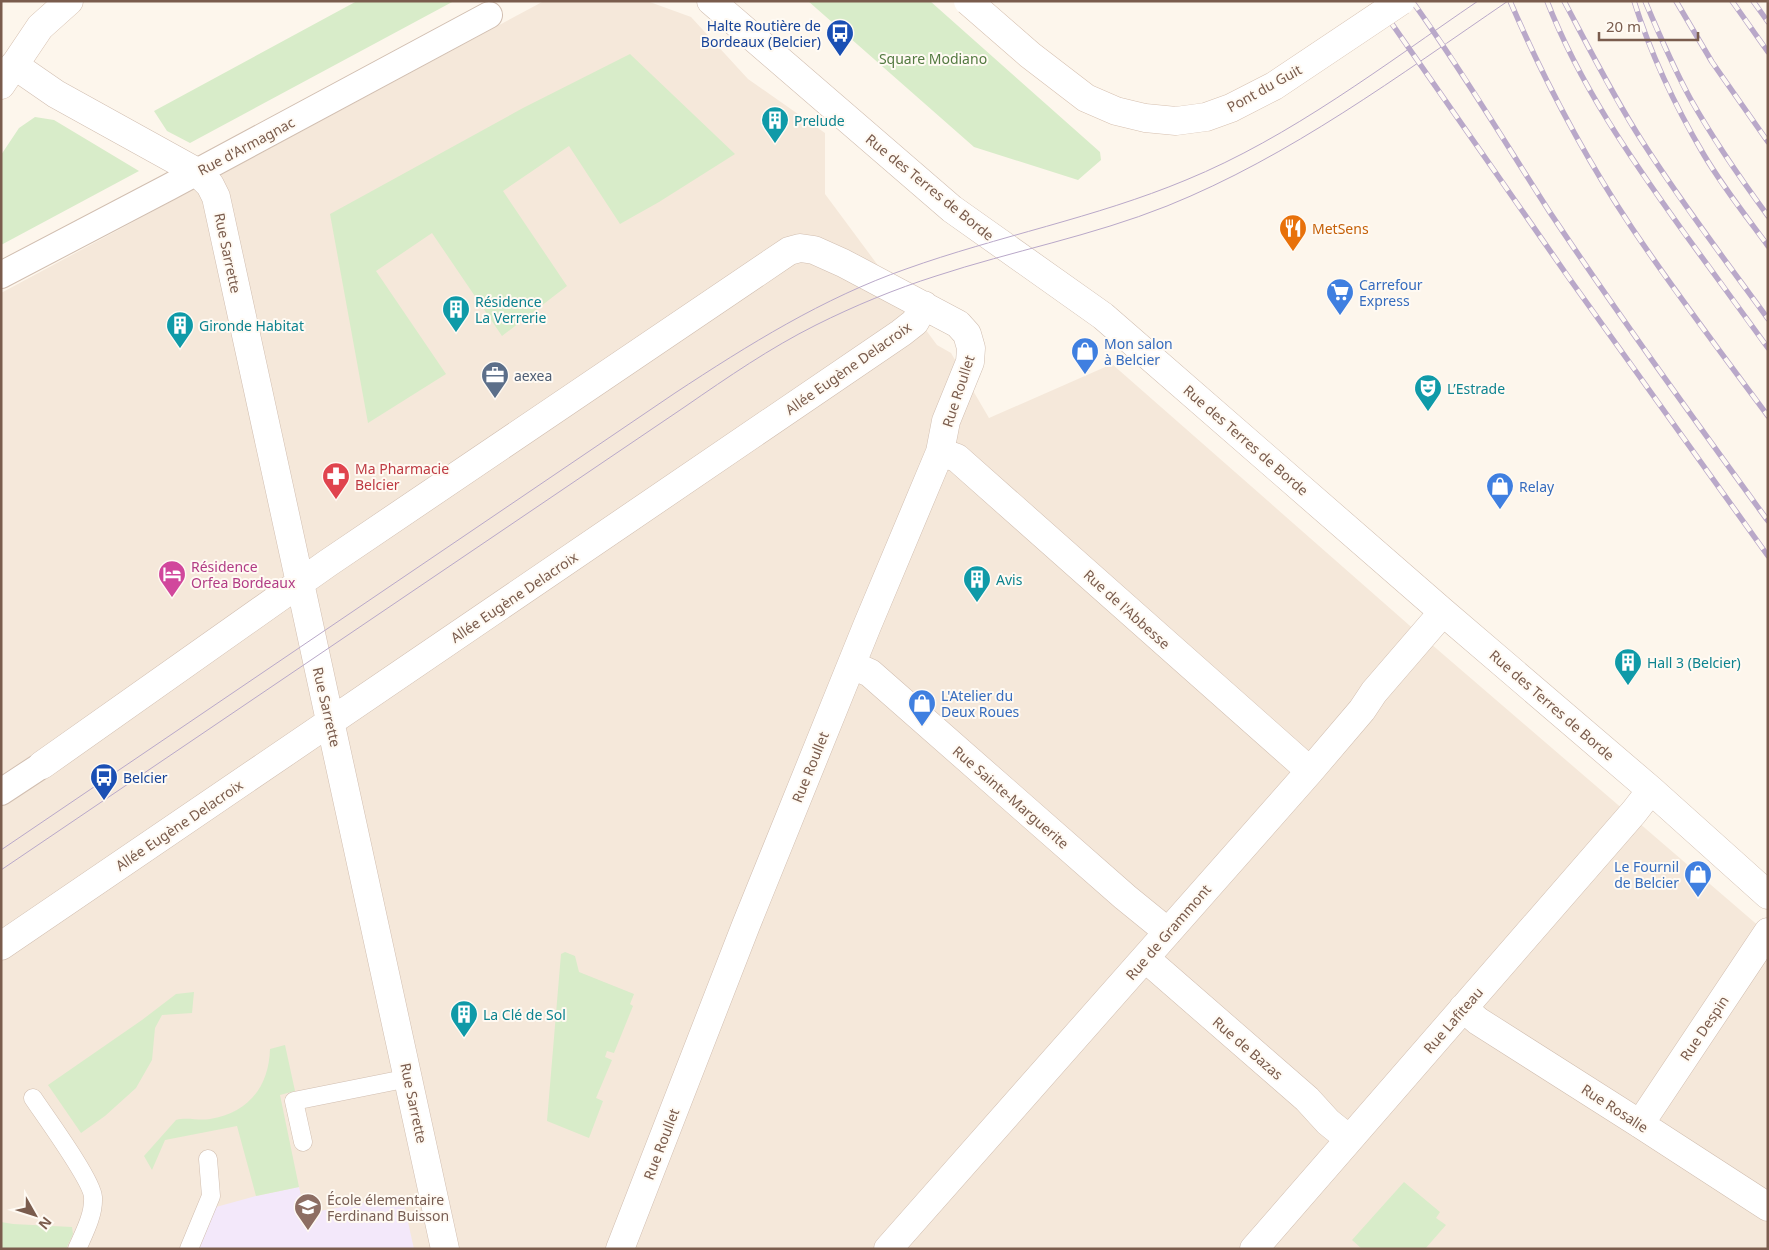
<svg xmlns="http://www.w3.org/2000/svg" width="1769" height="1250" viewBox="0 0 1769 1250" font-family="'Noto Sans',sans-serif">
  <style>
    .residential { fill: #f5e8da }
    .education { fill: #f3e8fa }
    .green { fill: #d8ecc9 }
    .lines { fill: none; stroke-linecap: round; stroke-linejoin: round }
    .service-casing { stroke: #d1beb0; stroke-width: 19 }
    .pedestrian-casing { stroke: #d1beb0; stroke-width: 28 }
    .minor-casing { stroke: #d1beb0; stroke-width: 29 }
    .secondary-casing { stroke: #d6c0b0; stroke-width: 29 }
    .service { stroke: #fff; stroke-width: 18 }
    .pedestrian { stroke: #fff; stroke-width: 26 }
    .minor { stroke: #fff; stroke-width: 28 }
    .secondary { stroke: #fff; stroke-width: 28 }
    .tram { stroke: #b9a8c9; stroke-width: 1 }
    .rail-casing { stroke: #b9a8c9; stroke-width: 5.5 }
    .rail { stroke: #fffaf3; stroke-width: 4; stroke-dasharray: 11; stroke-linecap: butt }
    .secondary-bridge-casing { stroke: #d6c0b0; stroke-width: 29; stroke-linecap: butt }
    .secondary-bridge { stroke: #fff; stroke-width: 28 }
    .labels { text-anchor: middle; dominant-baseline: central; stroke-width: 4; stroke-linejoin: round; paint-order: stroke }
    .transit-label { font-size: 14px; fill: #164399; stroke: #fffaf3; text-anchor: end }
    .park-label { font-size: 14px; fill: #537a41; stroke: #fffaf3 }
    .street-label { font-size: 14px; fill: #7a5c4d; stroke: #fffaf3 }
    .culture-label { font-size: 14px; fill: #0d838f; stroke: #fffaf3; text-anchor: start }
    .food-label { font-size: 14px; fill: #c56008; stroke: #fffaf3; text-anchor: start }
    .shop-label { font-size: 14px; fill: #366cbe; stroke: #fffaf3; text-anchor: start }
    .service-label { font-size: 14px; fill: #4e5e75; stroke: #fffaf3; text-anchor: start }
    .health-label { font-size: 14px; fill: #be3a42; stroke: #fffaf3; text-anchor: start }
    .hotel-label { font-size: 14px; fill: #b23c85; stroke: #fffaf3; text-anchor: start }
    .education-label { font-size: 14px; fill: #785e54; stroke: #fffaf3; text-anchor: start }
  </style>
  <rect width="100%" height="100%" fill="#fdf6ec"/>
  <path class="residential" d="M544,1h103l44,16 57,62 77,54v61l112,151 14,8 38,65 123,-54 297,261 359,309v315h-1767v-956z"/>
  <path class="education" d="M299,1187l6,27 97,-19 12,54h-216l18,-42 40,-11z"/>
  <path class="green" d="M357,1h97l-264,142 -23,-12 -13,-20z
    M808,1h122l170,151 1,8 -23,20 -104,-33z
    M630,54l105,100 -76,48 -39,22 -51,-78 -66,45 64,95 -65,50 -70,-103 -56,38 70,103 -78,49 -38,-209 193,-106z
    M35,117l19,3 85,51 -138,74v-90l18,-27z
    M565,952l10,4 4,16 55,22 -4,10 3,2 -19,47 -7,-2 -2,6 7,3 -16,38 7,3 -14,37 -42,-17 14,-167z
    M194,992l-2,21 -30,2 -7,13 -3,32 -16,28 -31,28 -24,17 -33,-48 94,-65 34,-26z
    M285,1045l10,46 -15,4 19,92 -43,9 -19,-70 -72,14 -13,30 -8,-14 32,-36c11,-3 23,1 34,-1 38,-6 59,-32 60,-70z
    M1404,1182l36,30 -4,6 10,7 -21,24h-63l-10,-9z
    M1,1222l12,2 59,3 1,7 -7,15h-65z"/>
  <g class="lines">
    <g class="service-casing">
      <path id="service" d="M33,1098c12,18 59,82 60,99 1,18 -9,36 -16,52
        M303,1142l-9,-41 115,-23
        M189,1249l22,-53 -3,-37"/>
    </g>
    <g class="pedestrian-casing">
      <path id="pedestrian" d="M1,275l168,-88 320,-172
        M1,792l41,-27"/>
    </g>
    <g class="minor-casing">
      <path id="minor" d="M711,1l241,208 151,107 340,296 208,178 117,105
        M14,65l42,29 141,78 13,13 6,12 229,1052
        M940,452l17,6 353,313
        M852,665l18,8 255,224 43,35
        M42,765l286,-202 461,-312 11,-3 14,2 29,13 115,61 9,10 4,14 -1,14 -24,59 -6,31 -73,174 -121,299 -126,324
        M1,946l900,-613 14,-11 9,-17
        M1145,958l162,141 21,23 21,17
        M1463,1008l15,13 162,103 128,83
        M1640,1124l128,-192
        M888,1249l422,-478 52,-61 12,-18 69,-80
        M1254,1249l380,-437 17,-22"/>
    </g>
    <g class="secondary-casing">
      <path id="secondary" d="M1,85l39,-58 29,-26"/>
    </g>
    <use href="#service" class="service"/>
    <use href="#pedestrian" class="pedestrian"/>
    <use href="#minor" class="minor"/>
    <use href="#secondary" class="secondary"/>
    <path class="tram" d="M1,850l674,-457c73,-48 148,-95 231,-124 92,-33 189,-51 280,-89 105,-43 198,-115 292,-179
      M1,870l685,-464c42,-29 84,-58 130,-81 38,-19 79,-36 120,-49 76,-25 156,-40 231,-70 124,-50 231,-130 341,-205"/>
    <g class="rail-casing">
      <path id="rail" d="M1376,1l193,277 199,278
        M1412,1c49,68 92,140 137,210 70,105 145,208 219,310
        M1510,1c34,79 74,155 122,227 43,64 90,126 136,188
        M1547,1c33,85 85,159 138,233 28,38 55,76 83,114
        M1564,1c25,47 49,95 78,140 39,61 83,119 126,178
        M1634,1c17,54 41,105 70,154 19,32 42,61 64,91
        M1645,1c14,33 28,66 45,97 23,41 50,80 78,118
        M1676,1l36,61 56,80
        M1732,1l36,51
        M1753,1l15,21"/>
    </g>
    <use href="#rail" class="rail"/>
    <g class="secondary-bridge-casing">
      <path id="secondary-bridge" d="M968,1l62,54 56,43 30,13 29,7 31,3 30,-4 25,-9 43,-22 127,-85"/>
    </g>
    <use href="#secondary-bridge" class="secondary-bridge"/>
  </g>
  <defs>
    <g id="bus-pin" transform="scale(1.4375)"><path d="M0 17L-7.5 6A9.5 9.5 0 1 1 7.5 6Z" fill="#1a4fb4" stroke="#fffaf3"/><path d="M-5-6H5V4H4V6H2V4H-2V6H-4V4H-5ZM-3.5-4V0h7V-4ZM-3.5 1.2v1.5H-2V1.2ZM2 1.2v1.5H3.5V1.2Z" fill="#fff"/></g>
    <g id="building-pin" transform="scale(1.4375)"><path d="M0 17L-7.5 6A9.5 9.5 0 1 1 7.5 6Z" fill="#0f9aa8" stroke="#fffaf3"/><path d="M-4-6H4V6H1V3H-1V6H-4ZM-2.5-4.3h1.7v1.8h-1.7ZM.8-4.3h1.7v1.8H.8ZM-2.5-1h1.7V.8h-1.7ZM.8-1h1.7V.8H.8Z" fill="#fff"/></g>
    <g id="restaurant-pin" transform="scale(1.4375)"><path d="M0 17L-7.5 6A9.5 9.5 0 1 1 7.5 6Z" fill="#e8710a" stroke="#fffaf3"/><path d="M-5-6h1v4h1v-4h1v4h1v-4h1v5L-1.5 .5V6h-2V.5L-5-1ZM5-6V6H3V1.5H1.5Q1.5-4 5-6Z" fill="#fff"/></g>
    <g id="supermarket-pin" transform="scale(1.4375)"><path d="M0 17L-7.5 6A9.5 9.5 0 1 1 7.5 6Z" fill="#3f7fe0" stroke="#fffaf3"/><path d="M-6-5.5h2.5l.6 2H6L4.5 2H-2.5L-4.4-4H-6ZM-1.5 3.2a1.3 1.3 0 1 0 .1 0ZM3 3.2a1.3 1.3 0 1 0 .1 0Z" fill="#fff"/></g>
    <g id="shop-pin" transform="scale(1.4375)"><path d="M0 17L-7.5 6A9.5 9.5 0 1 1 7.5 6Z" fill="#3f7fe0" stroke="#fffaf3"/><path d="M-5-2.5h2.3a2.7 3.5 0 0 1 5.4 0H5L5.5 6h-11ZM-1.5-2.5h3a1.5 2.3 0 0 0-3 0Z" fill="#fff"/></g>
    <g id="office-pin" transform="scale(1.4375)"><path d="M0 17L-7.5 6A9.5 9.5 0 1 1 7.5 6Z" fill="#5c6f8a" stroke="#fffaf3"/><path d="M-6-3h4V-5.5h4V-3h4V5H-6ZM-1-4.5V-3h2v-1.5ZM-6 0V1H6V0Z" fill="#fff"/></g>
    <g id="theatre-pin" transform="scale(1.4375)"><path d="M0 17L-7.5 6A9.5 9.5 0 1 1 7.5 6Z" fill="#0f9aa8" stroke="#fffaf3"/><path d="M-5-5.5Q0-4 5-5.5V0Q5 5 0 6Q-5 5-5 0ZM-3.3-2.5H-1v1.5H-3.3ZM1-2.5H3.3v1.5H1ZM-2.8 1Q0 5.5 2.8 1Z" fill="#fff"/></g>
    <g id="pharmacy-pin" transform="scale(1.4375)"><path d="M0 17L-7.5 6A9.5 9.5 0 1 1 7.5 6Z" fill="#e0444e" stroke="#fffaf3"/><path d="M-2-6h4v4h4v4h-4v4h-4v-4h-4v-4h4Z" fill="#fff"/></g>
    <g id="hotel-pin" transform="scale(1.4375)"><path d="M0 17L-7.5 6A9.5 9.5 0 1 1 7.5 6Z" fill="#d1479c" stroke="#fffaf3"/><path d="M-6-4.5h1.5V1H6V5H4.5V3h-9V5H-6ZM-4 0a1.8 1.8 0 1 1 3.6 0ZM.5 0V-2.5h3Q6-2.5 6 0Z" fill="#fff"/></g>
    <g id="school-pin" transform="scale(1.4375)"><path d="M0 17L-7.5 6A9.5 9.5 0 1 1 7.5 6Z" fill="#8d6e63" stroke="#fffaf3"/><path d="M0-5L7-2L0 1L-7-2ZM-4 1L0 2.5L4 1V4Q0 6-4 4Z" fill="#fff"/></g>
  </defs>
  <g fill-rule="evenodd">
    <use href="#bus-pin" x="840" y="33"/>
    <use href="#building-pin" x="775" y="120"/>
    <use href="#restaurant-pin" x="1293" y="228"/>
    <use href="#supermarket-pin" x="1340" y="292"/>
    <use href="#building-pin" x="456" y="309"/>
    <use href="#building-pin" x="180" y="325"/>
    <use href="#shop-pin" x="1085" y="351"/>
    <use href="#office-pin" x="495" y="375"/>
    <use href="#theatre-pin" x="1428" y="388"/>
    <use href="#pharmacy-pin" x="336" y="476"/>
    <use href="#shop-pin" x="1500" y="486"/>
    <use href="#hotel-pin" x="172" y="574"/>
    <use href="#building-pin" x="977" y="579"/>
    <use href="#building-pin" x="1628" y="662"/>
    <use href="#shop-pin" x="922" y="703"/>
    <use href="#bus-pin" x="104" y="777"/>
    <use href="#shop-pin" x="1698" y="874"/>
    <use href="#building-pin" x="464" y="1014"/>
    <use href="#school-pin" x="308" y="1207"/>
  </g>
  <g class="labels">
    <g class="transit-label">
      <text x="821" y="25">Halte Routière de<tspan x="821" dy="16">Bordeaux (Belcier)</tspan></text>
      <text x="123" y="777" text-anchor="start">Belcier</text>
    </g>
    <g class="park-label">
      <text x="933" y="58">Square Modiano</text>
    </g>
    <g class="street-label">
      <text transform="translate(1264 88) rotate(-29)">Pont du Guit</text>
      <text transform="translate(246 146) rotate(-28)">Rue d'Armagnac</text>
      <text transform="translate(930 187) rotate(39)">Rue des Terres de Borde</text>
      <text transform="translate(228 253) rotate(78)">Rue Sarrette</text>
      <text transform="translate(848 368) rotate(-35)">Allée Eugène Delacroix</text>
      <text transform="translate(958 391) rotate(-72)">Rue Roullet</text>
      <text transform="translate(1246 440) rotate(41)">Rue des Terres de Borde</text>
      <text transform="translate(514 597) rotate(-34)">Allée Eugène Delacroix</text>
      <text transform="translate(1127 609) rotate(42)">Rue de l'Abbesse</text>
      <text transform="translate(1552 705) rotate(41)">Rue des Terres de Borde</text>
      <text transform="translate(327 707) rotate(77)">Rue Sarrette</text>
      <text transform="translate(810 767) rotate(-68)">Rue Roullet</text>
      <text transform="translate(1011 797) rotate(41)">Rue Sainte-Marguerite</text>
      <text transform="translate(179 825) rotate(-34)">Allée Eugène Delacroix</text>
      <text transform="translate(1168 932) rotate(-49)">Rue de Grammont</text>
      <text transform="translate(1453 1020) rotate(-49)">Rue Lafiteau</text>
      <text transform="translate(1704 1028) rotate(-56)">Rue Despin</text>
      <text transform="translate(1248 1048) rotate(41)">Rue de Bazas</text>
      <text transform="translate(414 1103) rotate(78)">Rue Sarrette</text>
      <text transform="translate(1615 1108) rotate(33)">Rue Rosalie</text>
      <text transform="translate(661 1144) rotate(-69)">Rue Roullet</text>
    </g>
    <g class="culture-label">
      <text x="794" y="120">Prelude</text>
      <text x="475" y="301">Résidence<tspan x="475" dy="16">La Verrerie</tspan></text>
      <text x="199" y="325">Gironde Habitat</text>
      <text x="1447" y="388">L’Estrade</text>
      <text x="996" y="579">Avis</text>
      <text x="1647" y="662">Hall 3 (Belcier)</text>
      <text x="483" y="1014">La Clé de Sol</text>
    </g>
    <g class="food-label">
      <text x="1312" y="228">MetSens</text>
    </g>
    <g class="shop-label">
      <text x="1359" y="284">Carrefour<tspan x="1359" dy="16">Express</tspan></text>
      <text x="1104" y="343">Mon salon<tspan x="1104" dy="16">à Belcier</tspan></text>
      <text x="1519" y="486">Relay</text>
      <text x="941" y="695">L'Atelier du<tspan x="941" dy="16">Deux Roues</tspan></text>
      <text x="1679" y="866" text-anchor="end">Le Fournil<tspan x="1679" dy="16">de Belcier</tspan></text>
    </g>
    <g class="service-label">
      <text x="514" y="375">aexea</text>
    </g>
    <g class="health-label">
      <text x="355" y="468">Ma Pharmacie<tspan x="355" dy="16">Belcier</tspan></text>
    </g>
    <g class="hotel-label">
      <text x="191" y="566">Résidence<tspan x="191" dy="16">Orfea Bordeaux</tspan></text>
    </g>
    <g class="education-label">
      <text x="327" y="1199">École élementaire<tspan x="327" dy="16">Ferdinand Buisson</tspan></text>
    </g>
  </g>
  <rect width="1769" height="1250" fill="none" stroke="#7a5c4d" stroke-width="5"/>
  <g transform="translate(35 1215) rotate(129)" stroke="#fffaf3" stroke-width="4" paint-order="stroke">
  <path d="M0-4L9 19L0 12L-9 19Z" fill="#7a5c4d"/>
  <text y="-8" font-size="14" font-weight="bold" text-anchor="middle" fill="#7a5c4d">N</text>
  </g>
  <path d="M1599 32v8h99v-8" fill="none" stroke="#7a5c4d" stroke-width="2.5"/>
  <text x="1606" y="32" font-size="15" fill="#7a5c4d" stroke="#fffaf3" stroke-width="4" paint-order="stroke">20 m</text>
</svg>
